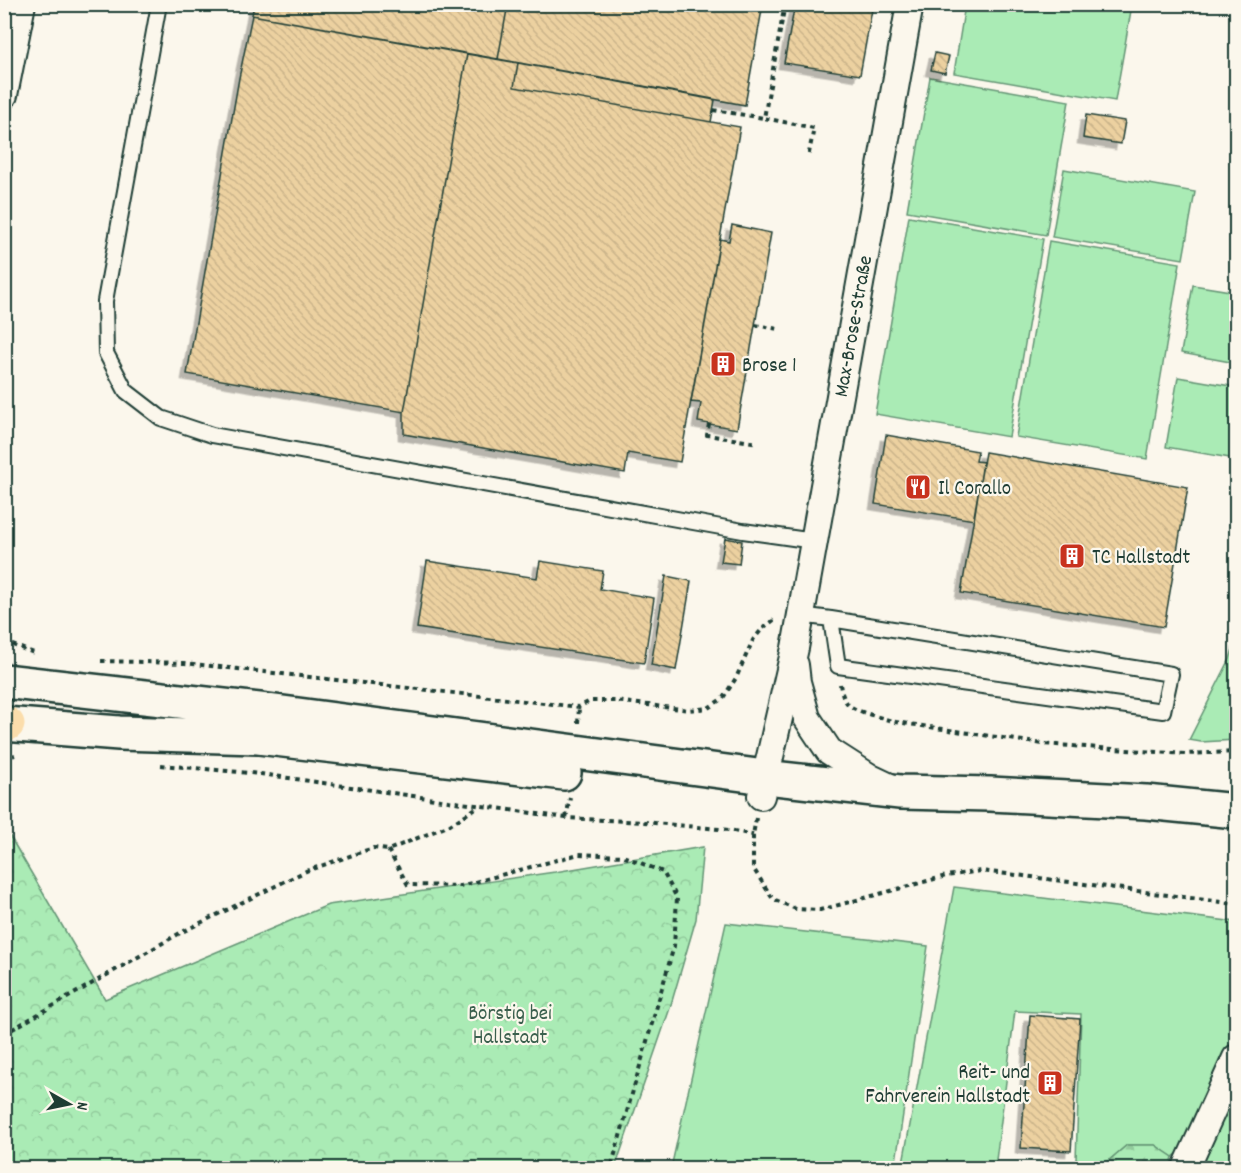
<svg xmlns="http://www.w3.org/2000/svg" width="1241" height="1173" viewBox="0 0 1241 1173" font-family="Dekko,sans-serif">
<style>
.green{fill:#aaebb5;stroke:#649474;stroke-width:1.5}
.forest{fill:url(#forest-firs);stroke:#649474;stroke-width:1.5}
.park{fill:url(#park-crowns);stroke:#649474;stroke-width:1.5}
.building{fill:url(#building-back-hatch);stroke:#1f3d34;stroke-width:1.5;filter:url(#shadow)}
.lines{fill:none;stroke-linecap:round;stroke-linejoin:round}
.lane-casing{stroke:#1f3d34;stroke-width:18}
.street-casing{stroke:#1f3d34;stroke-width:30}
.secondary-casing{stroke:#1f3d34;stroke-width:38}
.highway-casing{stroke:#1f3d34;stroke-width:38}
.path{stroke:#1f3d34;stroke-width:4;stroke-dasharray:4.5 4.5;stroke-linecap:butt}
.lane{stroke:#fbf7ec;stroke-width:14}
.street{stroke:#fbf7ec;stroke-width:26}
.secondary{stroke:#fbf7ec;stroke-width:33}
.highway{stroke:#fbddab;stroke-width:33}
.labels{text-anchor:middle;stroke-width:4.5;stroke-linejoin:round;paint-order:stroke}
.street-label{font-size:21px;fill:#1f3d34;stroke:#fbf7ec}
.poi-label{font-size:21px;fill:#1f3d34;stroke:#fbf7ec;text-anchor:start}
.park-label{font-size:21px;fill:#3b604e;stroke:#fbf7ec}
</style>
<defs>
<pattern id="forest-firs" width="22" height="20" patternUnits="userSpaceOnUse" patternTransform="scale(1.5)"><rect width="22" height="20" fill="#aaebb5"/><path d="M5 1l3.5 6h-7zM16 11l3.5 6h-7z" fill="#92ca9c"/></pattern>
<pattern id="park-crowns" width="20" height="18" patternUnits="userSpaceOnUse" patternTransform="scale(1.5)"><rect width="20" height="18" fill="#aaebb5"/><path d="M2 6a3 3 0 1 1 6 0M12 15a3 3 0 1 1 6 0" fill="none" stroke="#92ca9c"/></pattern>
<pattern id="building-back-hatch" width="6" height="6" patternUnits="userSpaceOnUse" patternTransform="scale(1.5)"><rect width="6" height="6" fill="#ecd1a0"/><path d="M-1 5l2 2M0 0l6 6M5-1l2 2" fill="none" stroke="#cab48a"/></pattern>
<filter id="shadow"><feDropShadow dx="-5.5" dy="5.5" stdDeviation="0" flood-color="#0004"/></filter>
</defs>
<rect width="100%" height="100%" fill="#fbf7ec"/>
<filter id="ink" filterUnits="userSpaceOnUse"><feTurbulence type="fractalNoise" baseFrequency=".0167" numOctaves="2"/><feDisplacementMap in="SourceGraphic" scale="12" xChannelSelector="R" yChannelSelector="G"/><feConvolveMatrix kernelMatrix="1 2 1 2 8 2 1 2 1" color-interpolation-filters="sRGB"/></filter>
<g filter="url(#ink)">
<path class="green" d="M965 5H1132L1115 101 954 73Z
M930 77 1069 101 1046 235 907 211Z
M1064 169 1195 192 1183 259 1052 237Z
M909 216 1043 239 1009 437 875 414Z
M1049 241 1180 263 1147 459 1016 437Z
M1193 285 1236 292V363L1181 353Z
M1178 377 1236 387V459L1166 447Z
M1236 639V740L1201 742 1189 740 1230 659Z
M954 887 1236 922V1045L1192 1142 1173 1157 1155 1145H1127L1100 1168H1094L1076 1160 1081 1014 1015 1011 995 1168H902Z
M726 923 928 946 895 1168H671Z
M1236 1089V1168H1221L1203 1162Z"/>
<path class="forest" d="M1127 1145H1155L1173 1157 1170 1168H1100Z"/>
<path class="park" d="M5 828 105 999 328 905 555 872 703 847 696 919 670 1008 615 1168H5Z"/>
<path class="building" d="M254 4H508L498 59 252 15Z
M508 4H763L745 105 498 59Z
M795 4H873L860 75 784 63Z
M252 15 467 54 404 412 187 374 239 78Z
M935 53 949 56 945 73 931 70Z
M467 54 518 63 514 87 740 127 680 462 628 453 625 473 404 434V412Z
M518 63 715 100 711 122 514 87Z
M1086 115 1125 121 1121 144 1083 138Z
M732 225 771 233 737 429 698 422 701 403 691 402 720 239 729 241Z
M886 435 978 451 976 461 983 462 974 520 875 504Z
M985 452 1188 487 1164 627 961 593Z
M725 538 742 541 739 564 721 562Z
M427 561 537 578 540 561 603 571 600 589 654 598 644 663 417 628Z
M666 576 691 581 676 670 651 665Z
M1030 1015 1080 1019 1071 1151 1021 1148Z"/>
<g class="lines">
<g class="lane-casing">
<path id="lane" d="M159 4 105 301 106 353 126 391 161 418 212 435 743 531 814 541
M800 615 831 619 1171 674 1163 711 838 666 831 619"/>
</g>
<g class="street-casing">
<path id="street" d="M4 95 22 4
M795 665 797 682 807 718 829 751 871 778 890 787
M761 796 795 648 910 4
M1186 1168 1236 1058"/>
</g>
<g class="secondary-casing">
<path id="secondary" d="M4 681 259 710 765 777 900 792 990 794 1146 802 1236 811
M4 724 119 733 258 737 564 773"/>
</g>
<g class="highway-casing">
<path id="highway" d="M4 725 8 724"/>
</g>
<path class="path" d="M785 4 764 118 814 128 808 158
M713 110 764 118
M755 325 778 329
M709 424 707 435 758 443
M4 641 7 643 37 654
M101 661 185 663 579 707 590 701H615L689 710 708 708 723 698 736 678 753 640 763 628 774 620
M840 684C841 691 844 702 850 706 858 712 885 719 896 722L1043 744 1185 754 1236 752
M578 723 579 707
M4 758 15 755
M161 765 261 774 566 818 644 822 729 830 753 835
M566 818 570 798
M756 818 753 835V868L773 899 796 909 820 910 946 876 981 871 1024 876 1236 904
M388 850 408 885 460 886 579 854 623 856 663 872 677 898 674 946 611 1168
M4 1034 180 933 306 871 373 848 388 850 450 825 479 806"/>
<use href="#lane" class="lane"/>
<use href="#street" class="street"/>
<use href="#secondary" class="secondary"/>
<use href="#highway" class="highway"/>
</g>
</g>
<defs>
<g id="building-square" transform="scale(1.35)"><rect x="-9" y="-9" width="18" height="18" rx="4" fill="#c8321e" stroke="#fbf7ec"/><path d="M-4-6H4V6H1V3H-1V6H-4ZM-2.5-4.3h1.7v1.8h-1.7ZM.8-4.3h1.7v1.8H.8ZM-2.5-1h1.7V.8h-1.7ZM.8-1h1.7V.8H.8Z" fill="#fff"/></g>
<g id="restaurant-square" transform="scale(1.35)"><rect x="-9" y="-9" width="18" height="18" rx="4" fill="#c8321e" stroke="#fbf7ec"/><path d="M-5-6h1v4h1v-4h1v4h1v-4h1v5L-1.5 .5V6h-2V.5L-5-1ZM5-6V6H3V1.5H1.5Q1.5-4 5-6Z" fill="#fff"/></g>
</defs>
<g fill-rule="evenodd">
<use href="#building-square" x="723" y="364"/>
<use href="#restaurant-square" x="918" y="487"/>
<use href="#building-square" x="1072" y="556"/>
<use href="#building-square" x="1050" y="1083"/>
</g>
<g class="labels">
<g class="street-label">
<text transform="translate(852 326) rotate(-80)" y="7">Max-Brose-Straße</text>
</g>
<g class="poi-label">
<text x="742" y="371">Brose 1</text>
<text x="938" y="494">Il Corallo</text>
<text x="1092" y="563">TC Hallstadt</text>
<text x="1030" y="1078" text-anchor="end">Reit- und<tspan x="1030" dy="24">Fahrverein Hallstadt</tspan></text>
</g>
<g class="park-label">
<text x="510" y="1019">Börstig bei<tspan x="510" dy="24">Hallstadt</tspan></text>
</g>
</g>
<rect width="1241" height="1173" fill="none" stroke="#fbf7ec" stroke-width="24"/>
<rect x="12" y="12" width="1217" height="1149" fill="none" stroke="#1f3d34" stroke-width="2" filter="url(#ink)"/>
<g transform="translate(69 1104) rotate(99)" stroke="#fbf7ec" stroke-width="4.5" paint-order="stroke">
<path d="M0-4.5L10 22L0 15L-10 22Z" fill="#1f3d34"/>
<text y="-9" font-size="16" font-weight="bold" text-anchor="middle" fill="#1f3d34">N</text>
</g>
</svg>
